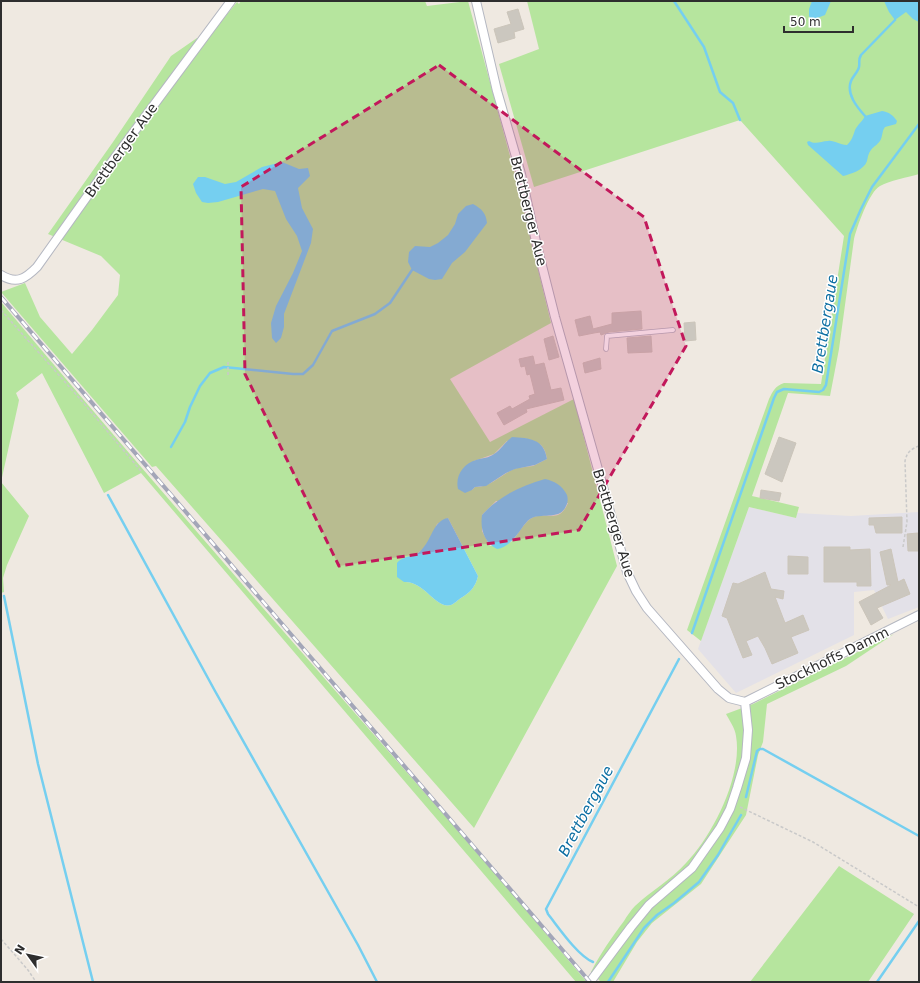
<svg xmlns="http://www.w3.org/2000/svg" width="920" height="983" viewBox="0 0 920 983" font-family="'DejaVu Sans',sans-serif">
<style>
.industrial{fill:#e3e1e8}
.green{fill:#b6e59e;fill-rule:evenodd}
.water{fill:#75cff0}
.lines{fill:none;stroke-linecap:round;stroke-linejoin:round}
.stream{stroke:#75cff0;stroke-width:2.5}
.building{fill:#cbc7bf;stroke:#cbc5ba}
.service-casing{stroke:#b4b7c1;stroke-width:5.5}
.minor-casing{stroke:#b4b7c1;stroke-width:10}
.path{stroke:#c9c9c9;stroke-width:1.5;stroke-dasharray:3 2;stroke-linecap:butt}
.service{stroke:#fff;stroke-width:4}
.minor{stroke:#fff;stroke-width:8}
.rail-casing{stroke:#a3a6b8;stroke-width:4}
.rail{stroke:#fff;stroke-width:2.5;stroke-dasharray:8;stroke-linecap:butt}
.marked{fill:#c2185b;fill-opacity:0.2;stroke:#c2185b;stroke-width:3;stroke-dasharray:8 5;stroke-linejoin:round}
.labels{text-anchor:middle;stroke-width:3;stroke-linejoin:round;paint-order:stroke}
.street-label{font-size:14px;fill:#2e2e2e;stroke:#fff}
.water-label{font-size:15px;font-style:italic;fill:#0d6fa3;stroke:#fff}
</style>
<rect width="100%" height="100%" fill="#efe9e1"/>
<path class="industrial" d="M749 507 796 518 797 513 851 516 919 512V607L888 619 874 590 854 592V635L736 693 698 649Z"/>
<path class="green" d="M241 1H425L427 6 468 1 516 178 551 323 450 379 490 442 574 399 617 566 474 828 156 466 152 467 1 292 25 283 40 317 72 354 92 330 118 295 120 275 101 256 48 234 113 142 171 56 197 38 205 41 237 2 239 4ZM522 438C536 441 545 443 547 459 542 461 538 464 533 466 527 467 520 467 514 469 500 475 491 487 475 487L472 490 474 461 494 454 507 441ZM496 501 568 503C558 526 545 509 530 519 524 523 517 536 511 542L490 546 482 531V515ZM448 518 478 576C476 586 470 593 461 598 458 600 454 604 451 605 435 609 425 581 404 582L408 557C424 554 432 538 437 524Z
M527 1H919V174C909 177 888 181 880 186 869 192 857 227 854 239L839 349 830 396 788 393 752 496 799 507 796 518 749 507 701 641 687 630 769 399C773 391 775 386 784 383L821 384 844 236 740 120 534 187 499 64 539 49Z
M1 302C85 402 170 501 256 600 366 726 478 852 586 981L585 982H576L141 473 104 493 42 373 16 393 19 400 18 405 1 482 29 516 7 565 3 578 4 592 1 593Z
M894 634 846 666 767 704 763 742 758 755 746 815 701 884 652 923 637 942 613 982H601L591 972C600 954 612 937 624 921 627 916 631 910 635 906 651 891 671 880 686 863 713 835 743 775 736 736 735 728 729 720 726 714L753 704Z
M839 866 914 914 868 982H750Z"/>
<path class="water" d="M812 1H831L825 15 812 20 809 16V9Z
M884 1H919V22L913 19 906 12 895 20 889 12Z
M882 111C889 112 893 115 897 121L896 124 885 127C882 131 883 134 881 139 879 144 874 146 871 150 868 154 868 157 867 161 864 170 851 174 843 176L808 145 807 142 809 141C816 145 821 141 828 141 834 140 839 145 847 145 852 140 853 136 855 130 858 124 862 122 865 116Z
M282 162 299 169 308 168 310 176 298 188 302 208 313 229 311 243 284 314V327L281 338 276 343 272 338 271 323 276 306 293 273 302 251 297 236 286 219 275 191 263 189 218 202 208 203 202 202 196 193 193 184 198 177H205L225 184 236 182 262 167Z
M473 204C482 209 486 213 487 223L465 252 452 263 442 279 435 280 429 279 412 270 408 262 409 252 415 246 430 247 438 243 448 235 455 224 458 214 466 206Z
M512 437C530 438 544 439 547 459L535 465 515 469 506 473 486 486 475 487 472 490 465 493 458 489C455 476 463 464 476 460 482 458 489 458 494 454 501 450 505 442 512 437Z
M545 479C554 481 562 485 567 495 568 498 568 503 566 506 560 521 541 512 530 519 527 521 524 525 522 528 515 538 508 547 497 549 484 542 480 529 482 515 499 496 521 486 545 479Z
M448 518 478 576C476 586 470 593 461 598 458 600 454 604 451 605 435 609 425 581 404 582L397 577V563C406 553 414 560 423 548 432 538 434 520 448 518Z"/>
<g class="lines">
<path class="stream" d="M674 1 704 47 720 92 733 103 740 120
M865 116C857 107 846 94 851 81 853 76 858 72 859 67 860 62 858 60 861 55L895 20
M171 447 185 422 190 407 200 386 210 373 224 367 293 374H303L313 365 332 331 375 314 390 303 412 270
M108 495 215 691 358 945 377 982
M4 596 38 764 93 982
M692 633 774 398 777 392 784 389 819 392 823 390 826 385 850 234 861 209 872 187 919 124
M746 797 757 751 760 749H763L919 836
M593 962C578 956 559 928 548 914L546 909 679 659
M608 982 644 928 657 915 674 903 699 882 718 855 741 815
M877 982 919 921"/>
</g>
<path class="building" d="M518 9 524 29 514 32 515 38 498 43 494 29 511 24 507 12Z
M641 311 642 329 609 332 601 335 600 332 594 333 579 336 575 320 590 316 593 329 612 324V313Z
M695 322 696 340 685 341 684 323Z
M553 336 559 357 549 360 544 339Z
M651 336 652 352 628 353 627 338Z
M533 356 535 365 544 363 551 390 561 388 564 400 526 409 527 412 504 425 497 413 510 406 512 409 530 399 529 396 535 394 530 374 527 375 525 366 521 367 519 359Z
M600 358 601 369 585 373 583 363Z
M779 437 796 443 782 482 765 474Z
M761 490 781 493 779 501 760 498Z
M902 517V533H876L874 525H869V518Z
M918 533V551H908L907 534Z
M824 547H850V550L870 549 871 586H857V582H824Z
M891 549 898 582 904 579 910 594 877 608 883 618 871 625 859 602 891 585H887L880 552Z
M788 556 808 557V574H788Z
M765 572 771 589 784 591 783 599 775 597 785 623 803 615 809 630 791 637 798 653 772 664 765 648 758 636 746 641 752 655 743 658 727 618 722 616 733 583 738 584Z"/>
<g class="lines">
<g class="service-casing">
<path id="service" d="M606 349 607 336 673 330"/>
</g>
<g class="minor-casing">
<path id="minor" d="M476 1 497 91 521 174 537 246 555 317 627 572 636 591 647 608 718 689 729 698 745 702
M1 275C17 285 26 278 37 267L113 160 231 1
M745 702 919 615
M590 982 631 927 649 905 692 868 720 828 730 809 737 788 746 758 748 730 745 702"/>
</g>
<path class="path" d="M1 310 80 399 141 471
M228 362V375
M903 547 907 522 905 461C907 452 911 449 919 446
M740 807 813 842 919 907
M1 939 28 970 36 982"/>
<use href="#service" class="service"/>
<use href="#minor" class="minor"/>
<g class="rail-casing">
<path id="rail" d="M1 297 590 982"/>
</g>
<use href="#rail" class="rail"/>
</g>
<path class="marked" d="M439 65 644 217 686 346 579 530 339 566 245 374 241 187Z"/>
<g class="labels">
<g class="street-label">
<text transform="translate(121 150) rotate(-54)" y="5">Brettberger Aue</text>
<text transform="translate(529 211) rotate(76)" y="5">Brettberger Aue</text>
<text transform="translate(614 523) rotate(73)" y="5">Brettberger Aue</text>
<text transform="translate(832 658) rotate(-26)" y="5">Stockhoffs Damm</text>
</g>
<g class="water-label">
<text transform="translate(825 324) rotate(-81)" y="5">Brettbergaue</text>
<text transform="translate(586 811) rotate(-62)" y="5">Brettbergaue</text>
</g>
</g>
<rect width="920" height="983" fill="none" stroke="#2e2e2e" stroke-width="4"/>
<g transform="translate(28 955) rotate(303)" stroke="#ffffff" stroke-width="3" paint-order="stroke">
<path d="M0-3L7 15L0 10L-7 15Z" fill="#2e2e2e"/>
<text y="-6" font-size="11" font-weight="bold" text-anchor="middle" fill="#2e2e2e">N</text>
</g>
<path d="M784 26v6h69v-6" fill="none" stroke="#2e2e2e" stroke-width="2"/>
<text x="790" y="26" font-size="12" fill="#2e2e2e" stroke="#ffffff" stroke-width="3" paint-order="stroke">50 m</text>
</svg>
